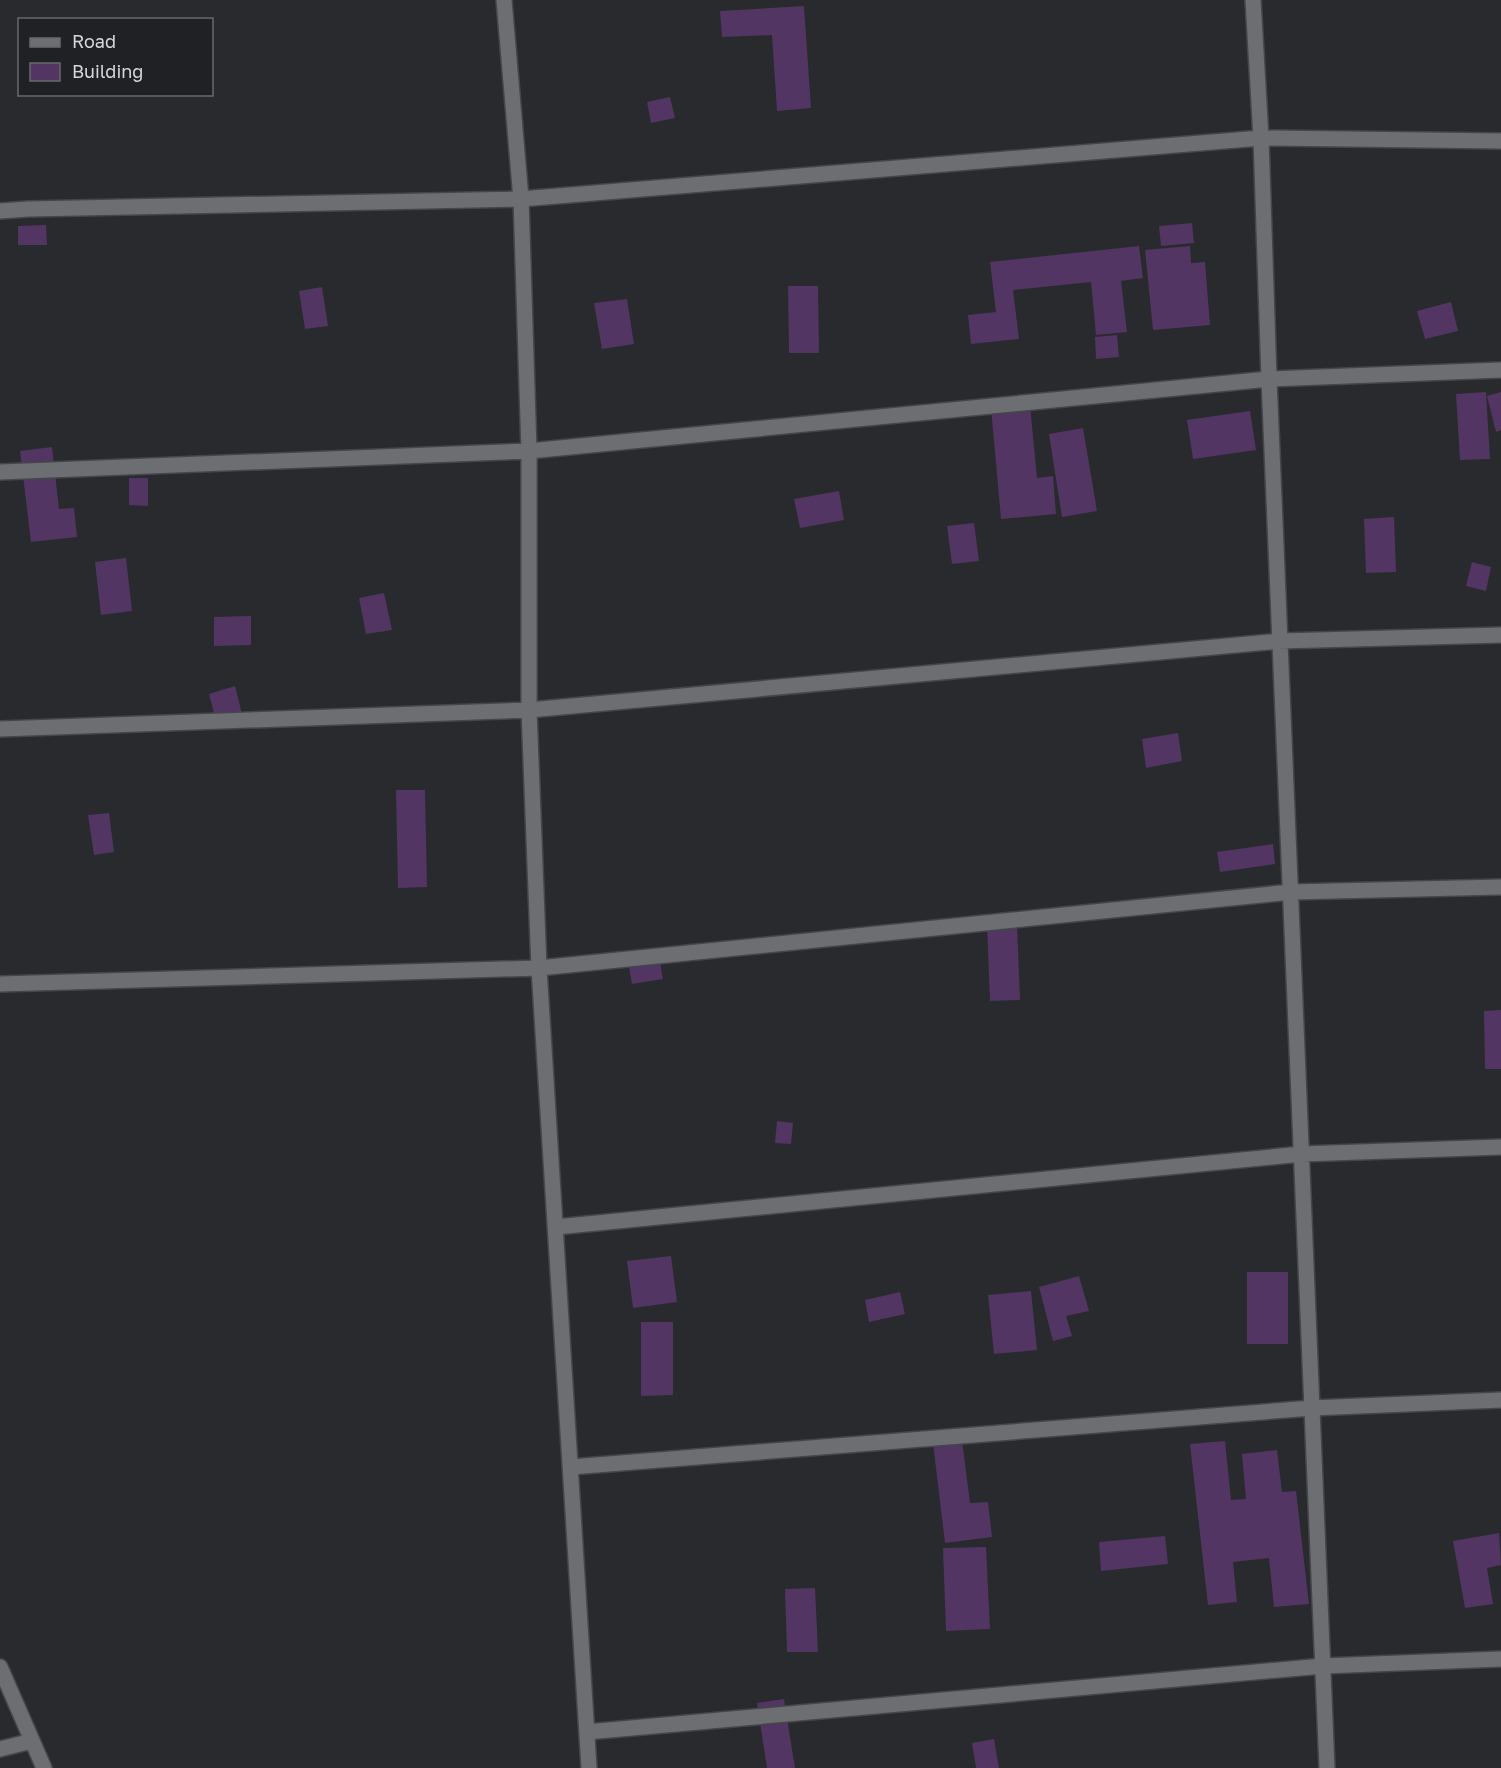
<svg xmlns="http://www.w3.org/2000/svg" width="1501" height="1768" viewBox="0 0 1501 1768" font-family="'Golos Text',sans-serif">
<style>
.building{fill:#523563}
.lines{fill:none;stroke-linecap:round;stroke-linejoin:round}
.minor-casing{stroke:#444649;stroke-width:18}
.minor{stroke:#6c6e72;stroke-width:15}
</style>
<rect width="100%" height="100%" fill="#282a2d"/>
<path class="building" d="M804 6 811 108 777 111 772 35 722 37 720 11Z
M670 97 675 118 651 123 647 102Z
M1192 223 1194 243 1161 246 1159 226Z
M46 225 47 245H18V226Z
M1139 246 1143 278 1121 281 1127 332 1096 335 1091 282 1013 290 1019 339 971 344 968 315 996 312 990 262Z
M1190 246 1191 263 1205 262 1210 325 1153 330 1145 250Z
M788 286H818L819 353H789Z
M322 287 328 326 305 329 299 291Z
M627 299 634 344 602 349 594 303Z
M1451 302 1458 331 1425 339 1417 311Z
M1117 335 1119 357 1096 359 1095 337Z
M1486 392 1490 459 1460 460 1456 394Z
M1501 392V430L1496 432 1487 396Z
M1030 405 1037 478 1053 476 1056 514 1001 519 991 408Z
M1250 411 1256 450 1193 459 1187 420Z
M1083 428 1097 511 1062 517 1049 434Z
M52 447 59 509 74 508 77 537 31 542 20 451Z
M129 478H148V506L129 505Z
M839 491 844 520 800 528 794 499Z
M1394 517 1396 572 1366 573 1364 519Z
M974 523 979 561 952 564 947 526Z
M126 558 132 611 101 615 95 562Z
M1472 562 1491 567 1486 591 1466 586Z
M384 593 392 630 366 634 359 598Z
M251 616V645L214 646V617Z
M235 686 244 722 218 728 209 694Z
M1178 733 1182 761 1146 768 1142 739Z
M396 790H425L427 887 398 888Z
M109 813 114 852 94 855 88 815Z
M1273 844 1275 864 1220 872 1217 852Z
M1017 924 1020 1000 990 1001 987 925Z
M659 957 663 979 632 984 628 962Z
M1501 1010V1069H1485L1484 1011Z
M777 1121 793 1123 791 1144 775 1143Z
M671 1256 677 1302 633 1308 627 1261Z
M1247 1272H1288V1344H1247Z
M1079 1276 1089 1311 1066 1316 1072 1336 1053 1341 1039 1287Z
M1031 1291 1037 1350 994 1354 988 1295Z
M900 1292 905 1314 869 1322 865 1300Z
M641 1322H673V1395L641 1396Z
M962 1440 970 1503 988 1502 992 1537 945 1543 933 1443Z
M1225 1441 1231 1500 1246 1499 1242 1454 1277 1450 1282 1492 1296 1491 1309 1604 1274 1607 1269 1558 1233 1562 1237 1602 1208 1605 1190 1444Z
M1499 1533 1501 1565 1487 1568 1493 1604 1465 1608 1453 1541Z
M1165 1536 1168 1564 1101 1571 1099 1542Z
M986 1547 990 1629 946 1631 943 1548Z
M815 1588 818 1652H787L785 1589Z
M784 1699 795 1768H767L757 1703Z
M994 1739 999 1768H976L972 1743Z"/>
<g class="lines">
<g class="minor-casing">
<path id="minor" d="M504 0 521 199 529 451V710L539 968 589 1768
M1253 0 1261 138 1269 379 1327 1768
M0 211 28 209 521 199 1261 138 1501 141
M0 472 529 451 1269 379 1501 370
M0 729 529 710 1280 641 1501 635
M0 984 539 968 1291 892 1501 887
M556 1227 1302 1154 1501 1147
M571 1467 1312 1408 1501 1400
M0 1667 44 1768
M587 1732 1323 1666 1501 1659
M0 1749 32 1741"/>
</g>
<use href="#minor" class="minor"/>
</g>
<rect x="18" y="18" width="195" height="78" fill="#1f2124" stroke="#686a6d" stroke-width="1.5"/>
<rect x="30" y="38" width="30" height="9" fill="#6c6e72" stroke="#686a6d" stroke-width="1.5"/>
<text x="72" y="48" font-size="18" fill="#d6d8da">Road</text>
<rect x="30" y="63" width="30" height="18" fill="#523563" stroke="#686a6d" stroke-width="1.5"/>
<text x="72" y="78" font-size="18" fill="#d6d8da">Building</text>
</svg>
